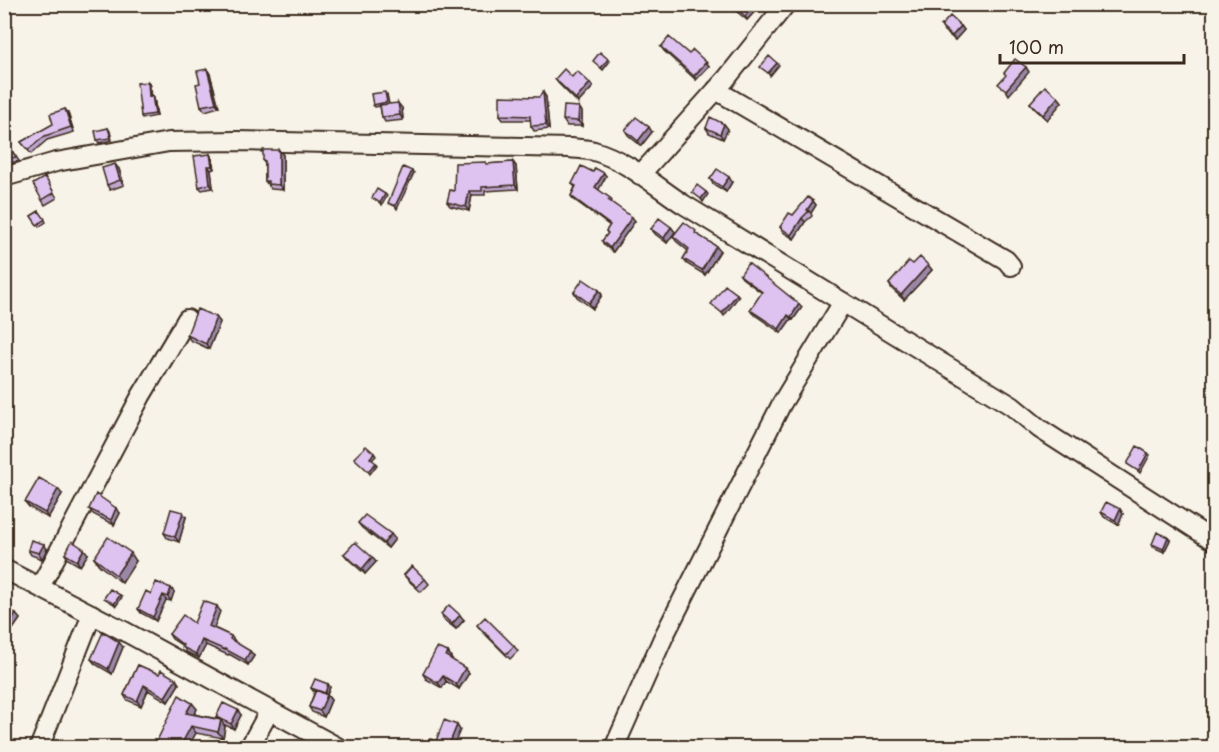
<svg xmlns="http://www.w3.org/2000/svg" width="1219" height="752" viewBox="0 0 1219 752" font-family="'Playpen Sans',sans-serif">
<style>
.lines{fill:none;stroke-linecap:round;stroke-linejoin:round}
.minor-casing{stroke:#3b2a1e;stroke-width:22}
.minor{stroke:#f7f3e8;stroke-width:18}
.wall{fill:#bfa7ce;stroke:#3b2a1e;stroke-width:1.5}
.shaded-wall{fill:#9b88a8;stroke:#3b2a1e;stroke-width:1.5}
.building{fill:#dec2f0;stroke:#3b2a1e;stroke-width:1.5}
</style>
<rect width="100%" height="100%" fill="#f7f3e8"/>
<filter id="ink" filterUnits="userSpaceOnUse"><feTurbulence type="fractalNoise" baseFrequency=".0167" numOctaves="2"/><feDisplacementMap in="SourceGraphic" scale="12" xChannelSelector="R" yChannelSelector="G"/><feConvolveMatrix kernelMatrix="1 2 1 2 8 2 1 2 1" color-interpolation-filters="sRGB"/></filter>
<g filter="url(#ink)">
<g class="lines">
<g class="minor-casing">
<path id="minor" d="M716 90 1006 260 1011 266
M640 175 726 79 786 4
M4 177 56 162 169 142 237 141 570 148C578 149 586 149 594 151 626 160 656 186 683 204L1012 406 1040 429 1214 541
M4 569 124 631 339 748
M40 587 141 396 187 319
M39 748 92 614
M249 748 270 710
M614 748 663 638 782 403 843 302"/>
</g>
<use href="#minor" class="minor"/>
</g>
<path class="wall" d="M725 4H756L758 8 747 20 731 7H728Z
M941 26H961L964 30 955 40 944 31Z
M661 47 689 54 706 62 709 66 696 80 664 51Z
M207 69 210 74 219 107 205 111 201 106 200 83Z
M572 77 590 83 593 87 578 103 558 83 555 79Z
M148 82 150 85V96L154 98 157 116 142 119 141 116Z
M387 94 389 104 402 108 403 120 385 122 382 117 380 106 375 107 373 105Z
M546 97 549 129 534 131 531 126V120H503L500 115Z
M1058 97 1062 102 1047 120 1034 108 1030 103Z
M579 107 582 112V126H567L563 120Z
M65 109 68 113 74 132 47 140 31 154 21 142 53 124Z
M724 124 728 129 723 139 709 133 706 128Z
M108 128 110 131 112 140 99 143 97 140Z
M625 130 652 132 641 146 628 135Z
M4 139 19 161 10 163 4 156Z
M210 154 212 158 214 169 211 170 213 188 202 190 199 187Z
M283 155V190L271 189 265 181V164L263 161Z
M513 162 516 166 518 189 485 191V195H472L469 211 450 206 447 202 454 191 487 164Z
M119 169 124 185 110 190 107 185Z
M593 172 606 176 598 190 610 198 612 201 611 202 635 221 613 252 604 245 602 241 608 234 606 231 610 226 573 199 571 196 575 187 572 184Z
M45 177 57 198 45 205 42 200Z
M710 179 732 182 726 192 713 184Z
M813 201 816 205 811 213 812 216 805 222 794 239 783 232 780 227 793 215Z
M39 211 46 222 39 227 31 216Z
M671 227 675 232 667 243 655 234 651 229Z
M698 235 720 251 705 275 687 264 683 259 688 251 676 241 673 236Z
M913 264 928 265 932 270 904 300 892 289 889 284Z
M740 275 799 304 802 307 793 320 791 319 781 333 752 313 750 310 762 293 742 278Z
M599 290 602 295 593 309 577 297 574 292Z
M216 317 220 322 209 349 190 340 187 335Z
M62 494 48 518 29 507 25 502Z
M116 508 120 513 114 525 93 514 89 509Z
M1120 509 1123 514 1118 525 1104 517 1101 512Z
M186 517 179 542 167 538 164 533Z
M358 523 395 539 388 548 362 528Z
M1170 540 1164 552 1153 547 1152 544Z
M47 549 42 559 31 555 28 550Z
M65 554H88L80 566 68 559Z
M344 554 376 562 365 574 348 559Z
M94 558 136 561 122 583 99 565Z
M404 575 425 579 429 584 421 592 408 580Z
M174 592 171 601 166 600 156 621 141 613 138 609 151 594Z
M4 606 20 619 13 629 4 623Z
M220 611 214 628 231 636 235 641 234 642 250 651 254 656 248 665 229 654 228 655 206 645 199 658 186 652 183 646 172 639 169 634Z
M441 614 464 620 456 629 444 620Z
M477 625 514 646 518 651 510 659 481 630Z
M123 647 112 674 95 664 91 659Z
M448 652 451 657V659L469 673 459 689 446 681 442 688 426 679 423 674Z
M138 665 179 684 168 702 148 690 141 706 127 700 124 695Z
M328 684 330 687 327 695 331 700 324 717 312 712 309 707 315 691H313L311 688Z
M192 703 197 709 194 714 218 719 216 717 241 715 234 729 223 724 225 727 223 738 196 733 188 747Z"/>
<path class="shaded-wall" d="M755 4H756L758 8 747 20 745 16Z
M961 26 964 30 955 40 952 36Z
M608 59 610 61 603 70 601 68Z
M706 62 709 66 696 80 694 76Z
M777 63 779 65 770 76 768 73Z
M1026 67 1029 72 1009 95 1006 90Z
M207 69 210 74 219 107 216 103Z
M148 82 150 85 151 99 149 96Z
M590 83 593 87 578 103 576 99Z
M543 92 546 97 549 129 546 125Z
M152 95 154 98 157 116 155 114Z
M1058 97 1062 102 1047 120 1043 115Z
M398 103 402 108 403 120 400 115Z
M579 107 582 112V126L578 121Z
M65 109 68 113 74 132 71 127Z
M724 124 728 129 723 139 720 134Z
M649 127 652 132 641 146 638 141Z
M279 150 283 155V190L279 185Z
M210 154 212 158 214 169 212 166Z
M513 162 516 166 518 189 515 185Z
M115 164 119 169 124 185 120 180Z
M208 166 211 170 213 188 210 184Z
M412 171 414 173 397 209 395 206Z
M604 173 606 176 598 191 595 187Z
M729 177 732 182 726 192 722 187Z
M469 191 472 195 469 211 466 207Z
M706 192 708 194 703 202 701 199Z
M385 194 387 196 382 205 380 203Z
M813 201 816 205 811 213 807 210Z
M632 217 635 221 613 252 610 248Z
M802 218 805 222 794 239 791 235Z
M671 227 675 232 667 243 664 238Z
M716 246 720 251 705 275 702 270Z
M928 265 932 270 904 300 901 295Z
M599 290 602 295 593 309 589 303Z
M737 294 739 296 724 316 722 313Z
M799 304 802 307 793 320 791 317Z
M788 315 791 319 781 333 779 329Z
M216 317 220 322 209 349 206 344Z
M374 453 376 456 372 460 370 458Z
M1148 453 1150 455 1140 473 1138 471Z
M376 463 377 465 370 474 368 471Z
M58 489 62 494 48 518 45 513Z
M116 508 120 513 114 525 111 520Z
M1120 509 1123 514 1118 525 1115 520Z
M183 512 186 517 179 542 175 537Z
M391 534 395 539 388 548 384 543Z
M1168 537 1170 540 1164 552 1163 549Z
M44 544 47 549 42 559 39 553Z
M84 549 88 554 80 566 77 561Z
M131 553 136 561 122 583 116 575Z
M372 557 376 562 365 574 362 569Z
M171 588 174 592 171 601 168 597Z
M120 595 122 597 116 606 114 604Z
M163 595 166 600 156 621 153 617Z
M217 606 220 611 213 631 209 626Z
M16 614 20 619 13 629 9 624Z
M460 615 464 620 456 629 452 624Z
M202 640 206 645 199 658 196 654Z
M119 642 123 647 112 674 108 669Z
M250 651 254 656 248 665 245 660Z
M448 652 451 657 450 661 446 656Z
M465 668 469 673 459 689 456 684Z
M443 676 446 681 442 688 438 683Z
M176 679 179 684 168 702 165 697Z
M328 684 330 687 327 695 325 693Z
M144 685 148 690 141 706 137 701Z
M327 695 331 700 324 717 320 711Z
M192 703 197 709 191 719 186 713Z
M238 710 241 715 234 729 231 724Z
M221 720 225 727 223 738 218 732Z
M457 725 460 730 453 747H448Z
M191 726 196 733 188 747H180Z"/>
<path class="building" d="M731 4H755L745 16Z
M950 16 961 26 952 36 941 26Z
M669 37 689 54 693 50 706 62 694 76 661 47Z
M600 52 608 59 601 68 593 61Z
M769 56 777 63 768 73 760 67Z
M1015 59 1026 67 1006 90 998 84 1006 75 1004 73Z
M207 69 216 103 201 106 196 84 200 83 197 71Z
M564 69 572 77 577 71 590 83 576 99 555 79Z
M148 82 149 96 152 95 155 114 141 116 137 83Z
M1045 86 1058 97 1043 115 1030 103Z
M385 92 387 102 373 105 371 94Z
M543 92 546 125 531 126 530 116 500 115V96L539 97Z
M398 103 400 115 382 117 380 105Z
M564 106 579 107 578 121 563 120Z
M65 109 71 127 45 136 28 150 21 142 53 124 50 114Z
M636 117 649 127 638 141 625 130Z
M710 117 724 124 720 134 706 128Z
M108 128 111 138 97 140 95 131Z
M4 139 16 157 7 159 4 156Z
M263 150H279V185L268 184V181H265V161H263Z
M210 154 212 166H208L210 184 199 187 194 156Z
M486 162V164L513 162 515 185 482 187V191H469L466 207 447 202 450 190 454 191 455 163Z
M115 164 120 180 107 185 102 168Z
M581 166 593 172 595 168 604 173 595 187 610 198 608 200 632 217 610 248 602 241 608 233 606 231 610 225 571 196 576 186 572 184Z
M403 167 412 171 395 206 388 203Z
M717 169 729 177 722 187 710 179Z
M45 177 54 193 42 200 33 184Z
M697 185 706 192 701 199 692 192Z
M377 189 385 194 380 203 372 198Z
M808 197 813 201 807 210 809 211 802 218 791 235 780 227 789 213 793 215Z
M39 211 45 219 37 225 31 216Z
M659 218 671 227 664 238 651 229Z
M684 222 696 231 695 233 716 246 702 270 683 259 689 249 673 236Z
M920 257 928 265 901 295 889 284 909 261 913 264Z
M748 263 799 304 791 317 788 315 779 329 750 310 762 292 740 275Z
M583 279 599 290 589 303 574 292Z
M725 285 737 294 722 313 711 304Z
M197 309 216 317 206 344 187 335Z
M366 446 374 453 370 458 376 463 368 471 354 458Z
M1137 446 1148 453 1138 471 1127 464Z
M39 478 58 489 45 513 25 502Z
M96 494 116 508 111 520 89 509Z
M1106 502 1120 509 1115 520 1101 512Z
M171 509 183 512 175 537 164 533Z
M365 515 391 534 384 543 358 523Z
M1157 532 1168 537 1163 549 1152 544Z
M108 537 131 553 116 575 94 558Z
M31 540 44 544 39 553 28 550Z
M72 541 84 549 77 561 65 554Z
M355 542 372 557 362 569 344 554Z
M412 566 425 579 417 587 404 575Z
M156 582 171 588 168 597 163 595 153 617 138 609 146 591 151 594Z
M110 589 120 595 114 604 104 598Z
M203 601 217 606 209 626 231 636 230 639 250 651 245 660 225 649V650L202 640 196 654 182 647 183 645 169 634 183 615 194 623Z
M449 605 460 615 452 624 441 614Z
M4 606 16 614 9 624 4 621Z
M485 617 514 646 506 654 477 625Z
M103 632 119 642 108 669 91 659Z
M437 648 448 652 446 656 465 668 456 684 443 676 438 683 423 674Z
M138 665 159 674 161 670 176 679 165 697 144 685 137 701 124 695Z
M315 679 328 684 325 693 311 688Z
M316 690 327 695 320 711 309 707Z
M179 695 192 703 186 713 221 720 218 732 191 726 180 747H154Z
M223 703 238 710 231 724 216 717Z
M444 720 457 725 448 747H427L430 739 436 741Z"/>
</g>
<rect width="1219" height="752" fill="none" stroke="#f7f3e8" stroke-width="24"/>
<rect x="12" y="12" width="1195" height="728" fill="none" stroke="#3b2a1e" stroke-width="2" filter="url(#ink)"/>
<path d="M1000 54v9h184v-9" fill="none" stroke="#3b2a1e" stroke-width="3"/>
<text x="1009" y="54" font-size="18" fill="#3b2a1e" stroke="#f7f3e8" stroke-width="4.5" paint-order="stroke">100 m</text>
</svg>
